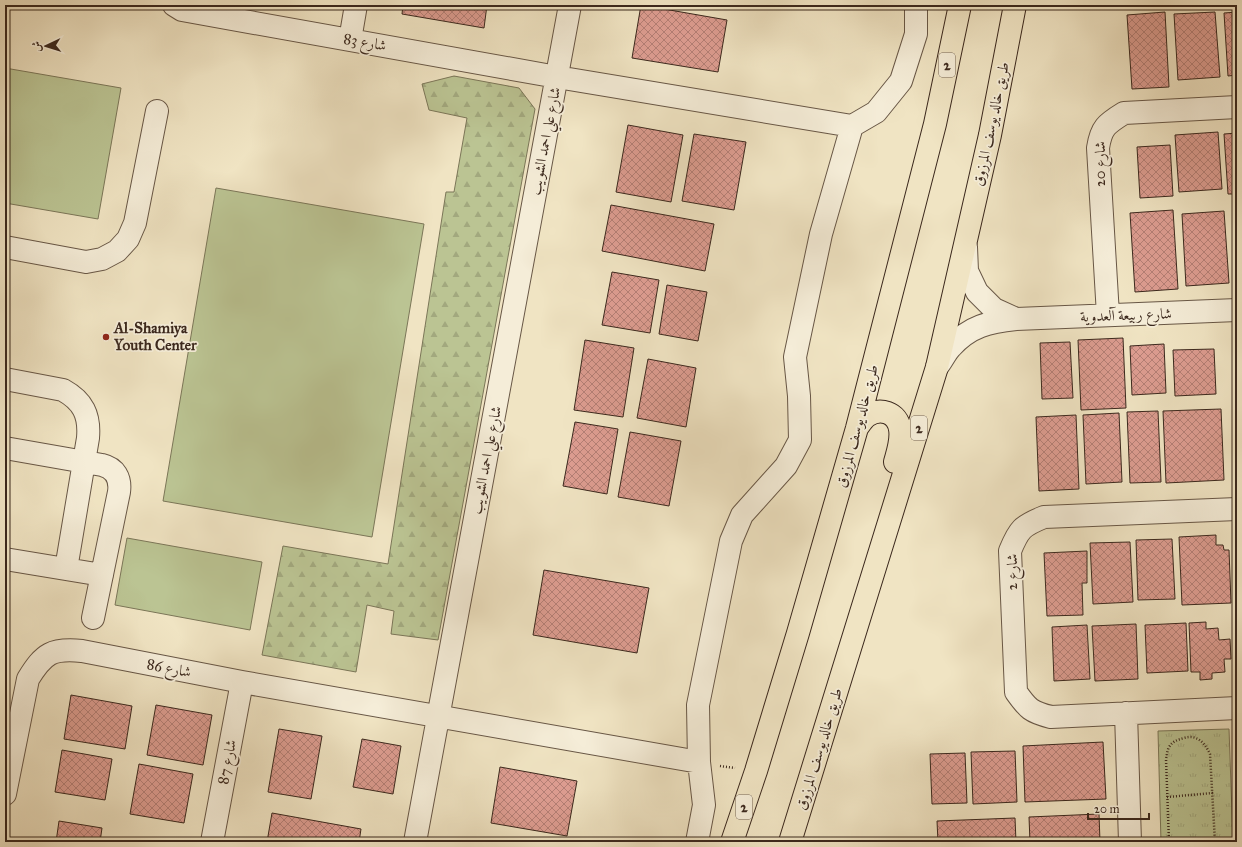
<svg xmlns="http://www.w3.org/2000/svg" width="1242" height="847" viewBox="0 0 1242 847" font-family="'IM FELL Great Primer',Amiri,serif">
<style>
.forest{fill:url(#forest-firs);stroke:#7b7658}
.park{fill:url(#park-tufts);stroke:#7b7658}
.pitch{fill:#bbc493;stroke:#7b7658}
.building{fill:url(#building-cross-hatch);stroke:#3b281d}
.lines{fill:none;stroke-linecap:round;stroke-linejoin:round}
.minor-casing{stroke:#685746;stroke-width:24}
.major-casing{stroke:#3b281d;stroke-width:24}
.path{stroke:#3b281d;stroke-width:2.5;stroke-dasharray:1 2;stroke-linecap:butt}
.minor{stroke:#f5edd8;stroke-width:22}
.major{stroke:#f0e4c3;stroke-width:22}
.poi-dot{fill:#8f2418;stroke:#f5edd8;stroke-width:1.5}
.labels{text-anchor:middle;stroke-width:3.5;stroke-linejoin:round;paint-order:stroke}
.shield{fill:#f5edd8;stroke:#736355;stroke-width:1}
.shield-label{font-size:14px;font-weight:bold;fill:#3b281d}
.street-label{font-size:15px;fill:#3b281d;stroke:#f5edd8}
.poi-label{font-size:15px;font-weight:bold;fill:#3b281d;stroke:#f5edd8;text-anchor:start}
</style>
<defs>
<pattern id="forest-firs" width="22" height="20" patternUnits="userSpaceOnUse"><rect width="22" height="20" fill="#bbc493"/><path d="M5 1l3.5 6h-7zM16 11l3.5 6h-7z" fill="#a2a87e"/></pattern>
<pattern id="park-tufts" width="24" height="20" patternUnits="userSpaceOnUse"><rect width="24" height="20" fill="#bbc493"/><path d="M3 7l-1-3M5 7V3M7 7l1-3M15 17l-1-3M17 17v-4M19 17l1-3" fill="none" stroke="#a2a87e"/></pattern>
<pattern id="building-cross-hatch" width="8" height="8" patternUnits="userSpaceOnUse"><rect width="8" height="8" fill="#dc9c90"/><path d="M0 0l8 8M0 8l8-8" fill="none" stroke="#b47f75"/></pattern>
</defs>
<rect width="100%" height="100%" fill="#f0e4c3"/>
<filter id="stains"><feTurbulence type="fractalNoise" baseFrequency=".005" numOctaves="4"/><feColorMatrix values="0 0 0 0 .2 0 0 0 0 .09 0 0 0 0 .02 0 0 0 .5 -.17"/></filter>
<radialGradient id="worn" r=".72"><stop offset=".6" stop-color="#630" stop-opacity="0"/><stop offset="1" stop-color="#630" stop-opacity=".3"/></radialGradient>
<path class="forest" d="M454 76 519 88 535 109 438 640 391 634 394 611 367 605 356 672 262 655 283 546 388 564 446 192H454L467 118 429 110 422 84Z"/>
<path class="park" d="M1229 729 1233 842H1161L1158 731Z"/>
<path class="pitch" d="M5 68 121 88 98 219 5 203Z
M216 188 424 224 372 537 163 501Z
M127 538 262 562 250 630 115 605Z"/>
<path class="building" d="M403 5H487L484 28 402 14Z
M641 5 727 20 718 72 632 58Z
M1165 12 1169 87 1132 89 1127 15Z
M1215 12 1220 77 1178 80 1174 14Z
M1237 12V75L1228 76 1224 13Z
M628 125 683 135 671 202 616 192Z
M1218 132 1222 189 1179 192 1175 135Z
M1237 133V194H1228L1224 134Z
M694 134 746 142 734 210 682 201Z
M1170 145 1173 196 1140 198 1137 147Z
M611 205 714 224 705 271 602 251Z
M1173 210 1178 289 1135 292 1130 213Z
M1224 211 1229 283 1186 286 1182 214Z
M1233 211H1237V271Z
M612 272 659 280 650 333 602 325Z
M667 285 707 292 698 341 659 334Z
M1123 338 1126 408 1081 410 1078 340Z
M585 340 634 348 623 417 574 410Z
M1070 342 1073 398 1042 399 1040 343Z
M1164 344 1166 393 1132 395 1130 346Z
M1214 349 1216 394 1175 396 1173 350Z
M648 359 696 368 686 427 637 418Z
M1221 409 1224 480 1166 483 1163 411Z
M1158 411 1161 482 1130 483 1127 412Z
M1119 413 1122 482 1086 484 1083 415Z
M1076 415 1079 489 1039 491 1036 417Z
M575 422 618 429 607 494 563 486Z
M630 432 681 441 669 506 618 497Z
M1216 535V545H1223L1224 550H1229L1231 603 1182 605 1179 537Z
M1172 539 1175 599 1138 600 1136 540Z
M1130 542 1133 602 1093 604 1090 543Z
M1087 551V583H1082L1083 615 1047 616 1044 553Z
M544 570 649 588 637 653 533 635Z
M1206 622V629L1218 628 1219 640 1230 639 1231 659H1224L1225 672 1212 673V679L1200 680V672H1191L1189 623Z
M1186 623 1188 671 1147 673 1145 625Z
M1136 624 1138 679 1095 681 1092 626Z
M1087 625 1090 679 1054 681 1052 627Z
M71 695 132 706 125 749 64 739Z
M156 705 212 715 203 765 147 755Z
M279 729 322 736 311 799 268 792Z
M362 739 401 746 393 794 353 787Z
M1103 742 1106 799 1025 802 1023 746Z
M62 750 112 759 105 800 55 792Z
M1015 751 1017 802 973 804 971 752Z
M965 753 967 803 932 804 930 754Z
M139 764 193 774 184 823 130 814Z
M500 767 577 781 567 836 491 823Z
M272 813 361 829 359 842H267Z
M1099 814 1100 842H1030L1029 817Z
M1015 818 1016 842H938L937 821Z
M59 821 102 828 100 842H56Z
M487 838 512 842H486Z"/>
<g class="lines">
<g class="minor-casing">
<path id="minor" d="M174 5 182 10 557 77 852 126 876 112 901 81 916 34V5
M350 40 356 5
M5 247 86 262 102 259 117 251 128 239 135 223 157 111
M966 247 967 271 977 292 994 309 1016 319
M1108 315 1098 148C1101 128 1106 124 1124 113L1237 107
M937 367C942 361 946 352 951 347 970 326 989 322 1016 319L1237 310
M5 379 63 390C83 401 90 415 88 438L66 569
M5 448 102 465C115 468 121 478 119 492L93 618
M1237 509 1044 517C1022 526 1019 529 1010 551L1016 692C1028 709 1031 712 1051 717L1237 708
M5 559 102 575
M1126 713 1130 842
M5 794 28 679C44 653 52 648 82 651L242 682 699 762
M212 842 242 682
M415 842 570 5
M697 842 704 805 699 762 698 705 731 541 742 515 786 466 800 440 799 396 795 357 821 234 852 126"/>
</g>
<g class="major-casing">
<path id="major" d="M857 428C860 424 863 419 867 416 880 407 897 412 900 429 902 440 898 451 895 462
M732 842 756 771 798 633 857 428 935 124 960 5
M790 842 937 367 990 135 1015 5"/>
</g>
<path class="path" d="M720 766 735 768
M1167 797 1213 793
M1169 842 1166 759C1167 755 1167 751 1169 747 1173 741 1177 740 1184 738 1197 734 1205 743 1210 754L1215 842"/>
<use href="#minor" class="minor"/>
<use href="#major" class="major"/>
</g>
<circle class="poi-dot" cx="106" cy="337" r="4"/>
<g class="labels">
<g class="shield">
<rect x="939" y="53" width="16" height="24" rx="3"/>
<rect x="911" y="416" width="16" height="24" rx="3"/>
<rect x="736" y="795" width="16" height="24" rx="3"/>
</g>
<g class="shield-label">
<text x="947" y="70">2</text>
<text x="919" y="433">2</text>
<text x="744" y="812">2</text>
</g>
<g class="street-label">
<text transform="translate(365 42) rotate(10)" y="5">شارع 83</text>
<text transform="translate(991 124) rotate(-78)" y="5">طريق خالد يوسف المرزوق</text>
<text transform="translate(545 141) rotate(-79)" y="5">شارع علي احمد الشويب</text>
<text transform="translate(1100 164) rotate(-90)" y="5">شارع 20</text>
<text transform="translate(1126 315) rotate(-2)" y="5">شارع ربيعة آلعدوية</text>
<text transform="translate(857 426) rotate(-75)" y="5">طريق خالد يوسف المرزوق</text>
<text transform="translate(486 460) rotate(-79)" y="5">شارع علي احمد الشويب</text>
<text transform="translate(1012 572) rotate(-90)" y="5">شارع 2</text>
<text transform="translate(169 668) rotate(11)" y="5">شارع 86</text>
<text transform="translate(819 749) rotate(-73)" y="5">طريق خالد يوسف المرزوق</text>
<text transform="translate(227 762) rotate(-79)" y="5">شارع 87</text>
</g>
<g class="poi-label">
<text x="114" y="333">Al-Shamiya<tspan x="114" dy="17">Youth Center</tspan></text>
</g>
</g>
<rect width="1242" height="847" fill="none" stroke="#f0e4c3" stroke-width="20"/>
<rect x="6" y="6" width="1230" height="835" fill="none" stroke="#3b281d" stroke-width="2"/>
<rect x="10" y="10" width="1222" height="827" fill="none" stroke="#3b281d"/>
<g transform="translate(46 46) rotate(266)" stroke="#f5edd8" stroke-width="3" paint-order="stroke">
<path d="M0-3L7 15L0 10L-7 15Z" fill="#3b281d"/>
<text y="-6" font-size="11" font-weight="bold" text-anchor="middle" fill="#3b281d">ش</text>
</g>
<path d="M1088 813v6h61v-6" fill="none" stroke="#3b281d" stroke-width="2"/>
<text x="1094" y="813" font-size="12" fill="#3b281d" stroke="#f5edd8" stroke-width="3" paint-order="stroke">20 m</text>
<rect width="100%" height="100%" filter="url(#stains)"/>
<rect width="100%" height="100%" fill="url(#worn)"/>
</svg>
